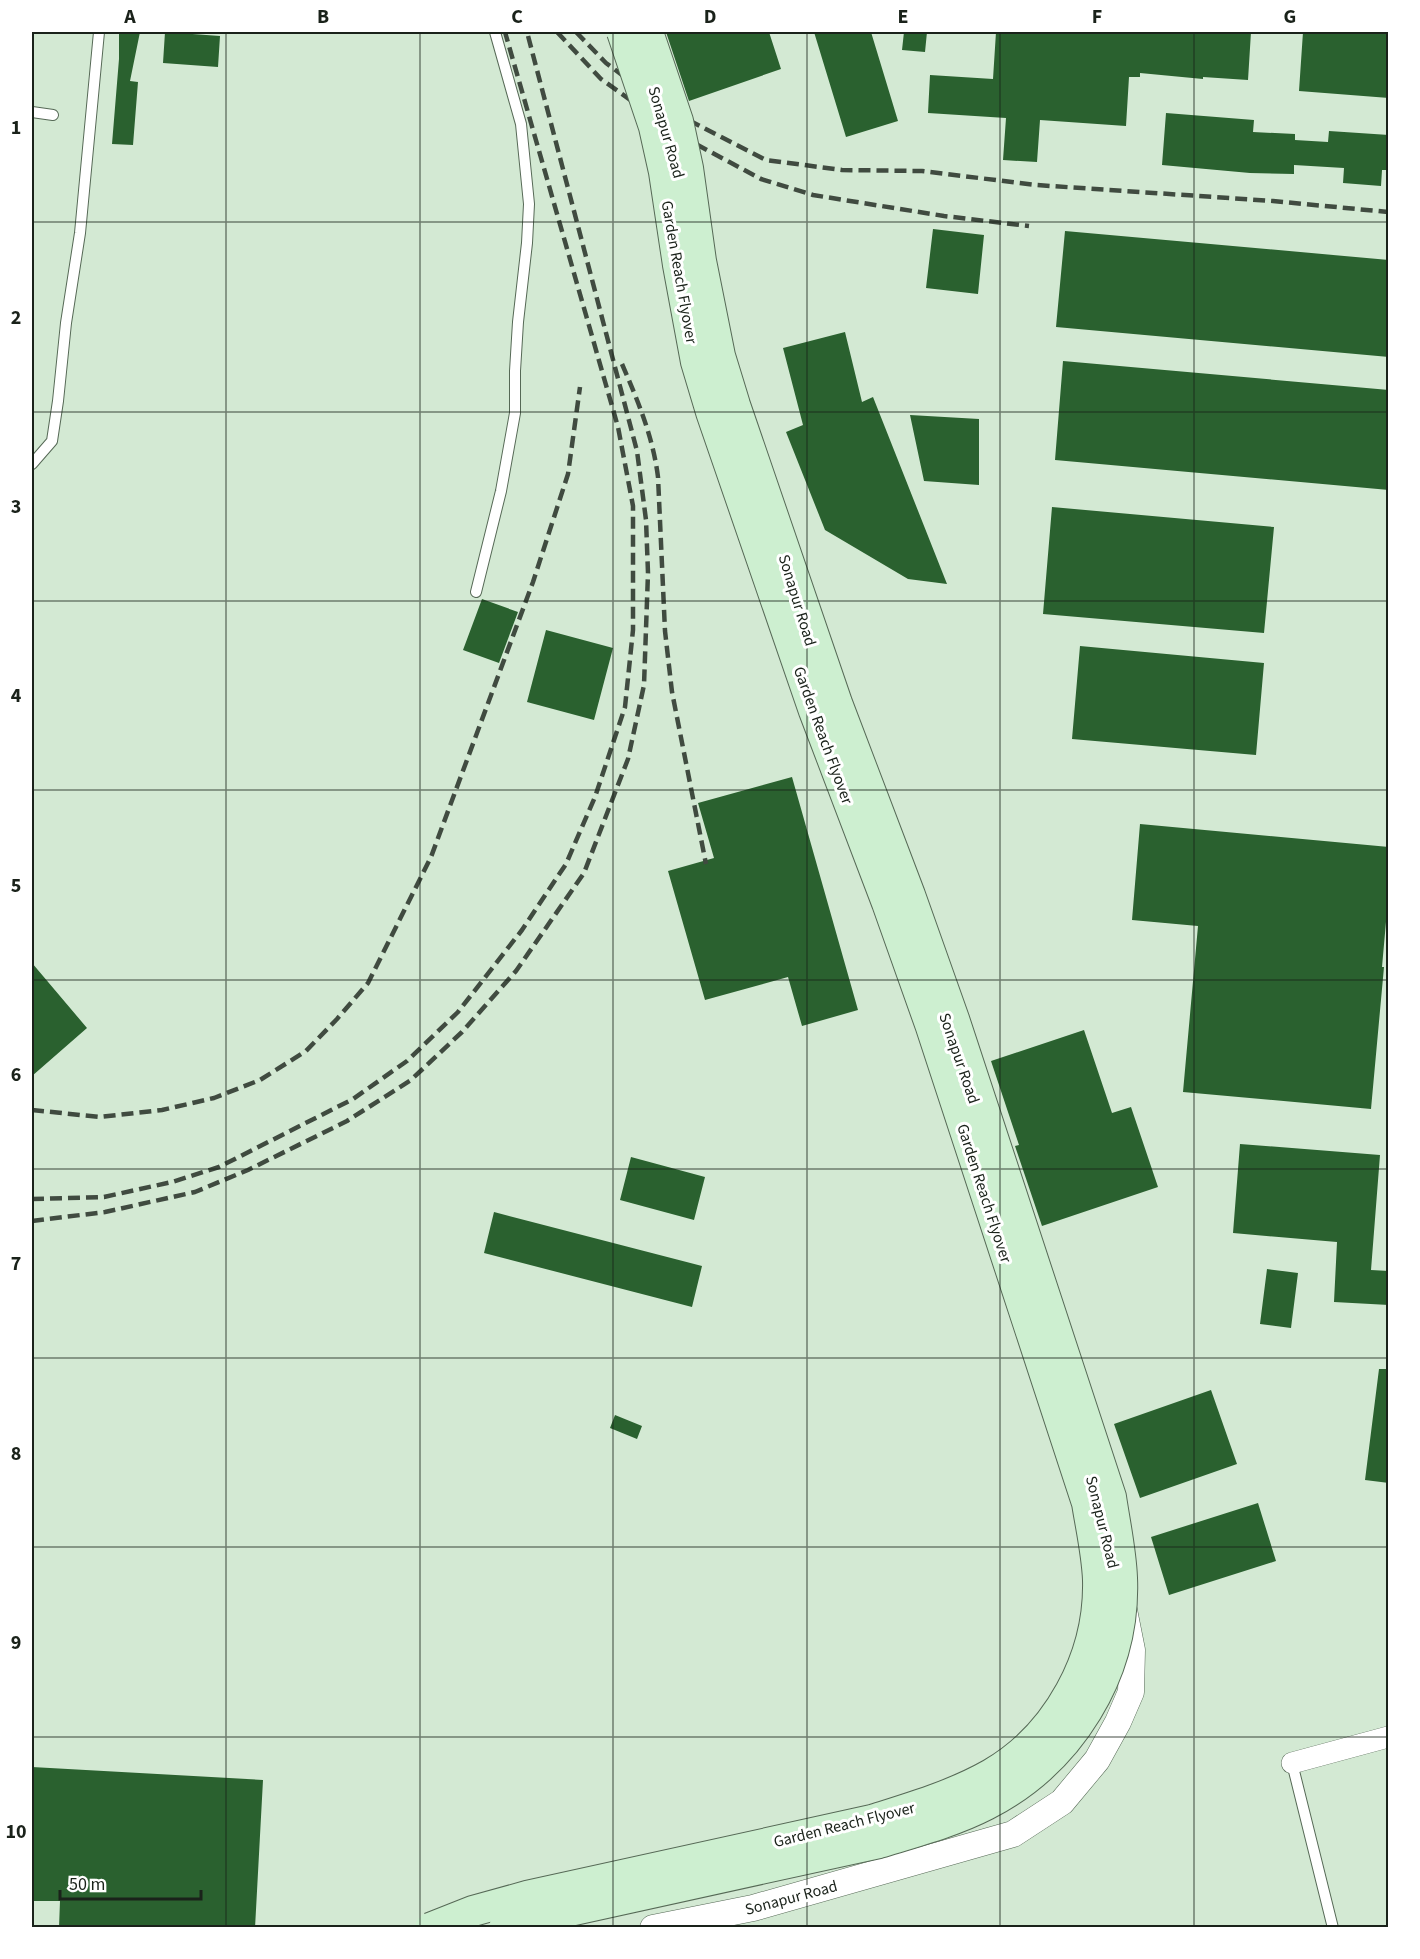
<svg xmlns="http://www.w3.org/2000/svg" width="1420" height="1959" viewBox="0 0 1420 1959" font-family="'Source Sans 3',sans-serif">
<style>
.building{fill:#2a612f}
.lines{fill:none;stroke-linecap:round;stroke-linejoin:round}
.service-casing{stroke:#566956;stroke-width:12}
.minor-casing{stroke:#566956;stroke-width:22}
.tertiary-casing{stroke:#566956;stroke-width:27}
.service{stroke:#fff;stroke-width:10}
.minor{stroke:#fff;stroke-width:21}
.tertiary{stroke:#fff;stroke-width:26}
.rail{stroke:#404b40;stroke-width:4.5;stroke-dasharray:12 6;stroke-linecap:butt}
.secondary-bridge-casing{stroke:#566956;stroke-width:32;stroke-linecap:butt}
.secondary-bridge{stroke:#cdefd0;stroke-width:30}
.grid{fill:none;stroke:#1a221a;stroke-width:1.5;stroke-opacity:0.55}
.labels{text-anchor:middle;stroke-width:6;stroke-linejoin:round;paint-order:stroke}
.street-label{font-size:16px;fill:#1a221a;stroke:#fff}
.neatline{fill:none;stroke:#1a221a;stroke-width:2}
.grid-label{font-size:20px;text-anchor:middle;font-weight:bold;fill:#1a221a}
</style>
<rect width="100%" height="100%" fill="#d3e9d3"/>
<path class="building" d="M119 32H140L130 81 138 82 133 145 112 144 119 59Z
M165 32 220 36 218 67 163 63Z
M666 32H769L781 69 689 101Z
M814 32H871L898 121 846 137Z
M904 32H927L925 52 902 50Z
M996 32H1251L1248 80 1203 77V79L1140 73V77H1129L1126 126 1040 120 1037 162 1003 160 1006 118 928 113 930 75 993 79Z
M1303 32H1389V98L1299 91Z
M1166 113 1254 120 1253 132 1295 134V140L1328 142 1329 131 1389 135V170H1382L1381 186 1343 183 1344 168 1294 165V174L1250 173 1162 165Z
M933 229 984 235 978 294 926 288Z
M1065 231 1389 260V357L1056 327Z
M845 332 862 402 873 397 947 584 908 579 825 530 786 432 803 425 783 348Z
M1063 361 1389 390V490L1055 460Z
M910 415 979 419V485L924 481Z
M1052 507 1274 527 1264 633 1043 614Z
M482 599 518 612 499 663 463 650Z
M546 630 613 648 594 720 527 702Z
M1080 646 1264 663 1256 755 1072 739Z
M792 777 858 1010 802 1026 788 977 705 1000 668 871 714 858 698 803Z
M1140 824 1389 847V888L1382 967H1384L1371 1109 1183 1092 1198 926 1132 920Z
M32 963 87 1028 32 1076Z
M1084 1030 1112 1113 1131 1107 1158 1187 1042 1226 1015 1146 1019 1145 991 1061Z
M1240 1144 1380 1155 1371 1270 1389 1271V1305L1334 1302 1337 1242 1233 1233Z
M631 1157 705 1177 694 1220 620 1200Z
M494 1212 702 1266 692 1307 484 1253Z
M1267 1269 1298 1273 1291 1328 1260 1324Z
M1379 1369H1389V1483L1365 1480Z
M1211 1390 1237 1464 1140 1498 1114 1424Z
M615 1415 642 1426 637 1439 610 1428Z
M1258 1503 1276 1561 1169 1595 1151 1537Z
M32 1767 263 1780 255 1928H59L60 1901H32Z"/>
<g class="lines">
<g class="service-casing">
<path id="service" d="M32 112 53 115
M32 464 52 441 58 401 66 323 80 233 99 32
M476 592 501 491 515 413V371L518 322 527 243 529 204 521 124 495 32
M1292 1763 1333 1928"/>
</g>
<g class="minor-casing">
<path id="minor" d="M1292 1763 1388 1737"/>
</g>
<g class="tertiary-casing">
<path id="tertiary" d="M653 1928 753 1908 1013 1834 1062 1802 1097 1760 1118 1722 1131 1692 1132 1650 1124 1610"/>
</g>
<use href="#service" class="service"/>
<use href="#minor" class="minor"/>
<use href="#tertiary" class="tertiary"/>
<path class="rail" d="M557 32 601 79 681 136 761 179 813 195 944 216 1029 226
M576 32 606 63 669 110 766 160 842 170 922 171 1036 185 1273 201 1388 212
M622 364C638 401 653 437 658 477L665 631 672 692 706 864
M32 1110 100 1117 162 1110 214 1098 260 1080 306 1051 337 1019 368 983 431 857 533 582 568 474 580 387
M32 1199 104 1197 172 1182 219 1167 353 1099 407 1061 458 1012 522 930 566 864 595 797 625 707 633 630V506L618 427 505 32
M32 1221 105 1212 195 1192 248 1170 347 1121 411 1080 462 1032 516 971 584 873 628 759 644 685 648 573 646 520 637 451 527 32"/>
<g class="secondary-bridge-casing">
<path id="secondary-bridge" d="M430 1928 473 1911 527 1896 872 1820C913 1807 954 1795 991 1774 1058 1735 1100 1657 1098 1580 1097 1554 1091 1528 1087 1503L931 1027 887 903 814 711 711 412 696 362 678 265 664 172 654 127 622 32
M504 1928 533 1919 879 1843C915 1832 953 1822 986 1805 1070 1762 1126 1673 1122 1578 1121 1551 1115 1524 1111 1497L954 1019 910 895 837 703 735 405 720 356 701 261 688 168 678 121 648 32"/>
</g>
<use href="#secondary-bridge" class="secondary-bridge"/>
</g>
<path class="grid" d="M226 32V1928M420 32V1928M613 32V1928M807 32V1928M1000 32V1928M1194 32V1928M32 222H1388M32 412H1388M32 601H1388M32 790H1388M32 980H1388M32 1169H1388M32 1358H1388M32 1547H1388M32 1737H1388"/>
<g class="labels">
<g class="street-label">
<text transform="translate(667 132) rotate(74)" y="6">Sonapur Road</text>
<text transform="translate(680 272) rotate(80)" y="6">Garden Reach Flyover</text>
<text transform="translate(798 600) rotate(73)" y="6">Sonapur Road</text>
<text transform="translate(824 735) rotate(70)" y="6">Garden Reach Flyover</text>
<text transform="translate(960 1058) rotate(71)" y="6">Sonapur Road</text>
<text transform="translate(985 1193) rotate(72)" y="6">Garden Reach Flyover</text>
<text transform="translate(1103 1522) rotate(76)" y="6">Sonapur Road</text>
<text transform="translate(844 1824) rotate(-14)" y="6">Garden Reach Flyover</text>
<text transform="translate(791 1897) rotate(-15)" y="6">Sonapur Road</text>
</g>
</g>
<rect width="1420" height="1959" fill="none" stroke="#ffffff" stroke-width="66"/>
<path d="M60 1890v9h141v-9" fill="none" stroke="#1a221a" stroke-width="3"/>
<text x="69" y="1890" font-size="18" fill="#1a221a" stroke="#ffffff" stroke-width="4.5" paint-order="stroke">50 m</text>
<rect x="33" y="33" width="1354" height="1893" class="neatline"/>
<g class="grid-label">
<text x="130" y="23">A</text>
<text x="323" y="23">B</text>
<text x="517" y="23">C</text>
<text x="710" y="23">D</text>
<text x="903" y="23">E</text>
<text x="1097" y="23">F</text>
<text x="1290" y="23">G</text>
<text x="16" y="134">1</text>
<text x="16" y="324">2</text>
<text x="16" y="513">3</text>
<text x="16" y="702">4</text>
<text x="16" y="892">5</text>
<text x="16" y="1081">6</text>
<text x="16" y="1270">7</text>
<text x="16" y="1460">8</text>
<text x="16" y="1649">9</text>
<text x="16" y="1838">10</text>
</g>
</svg>
